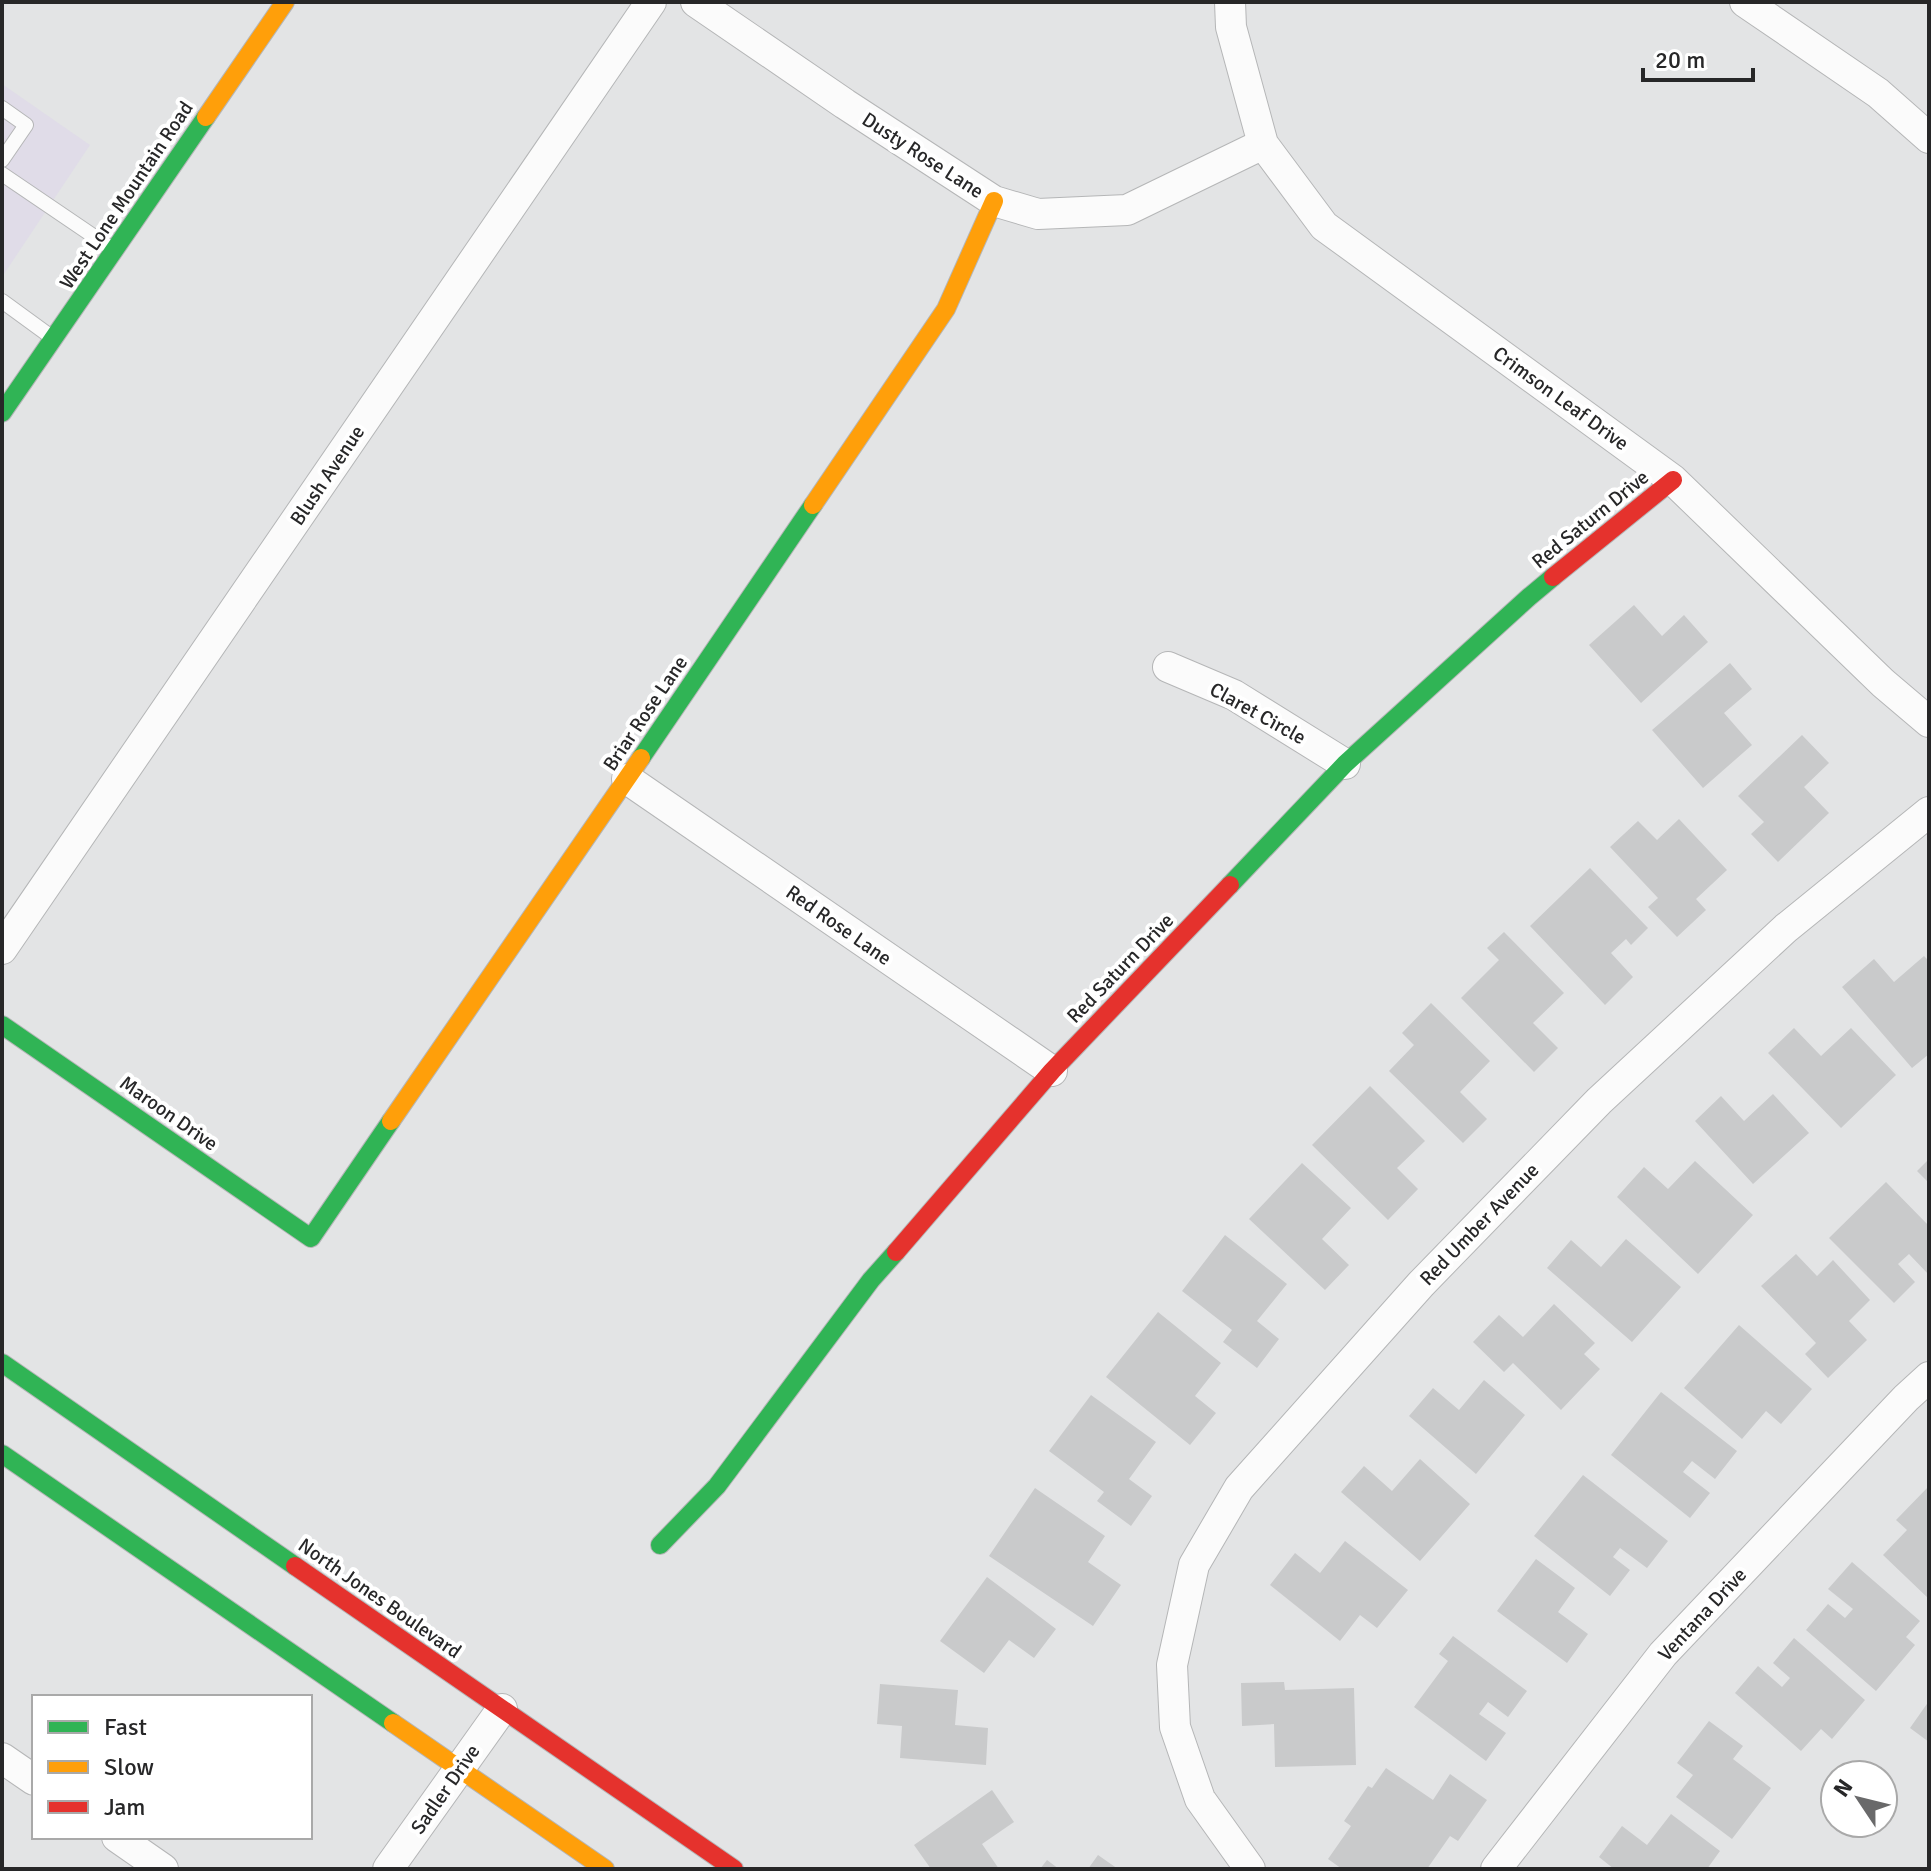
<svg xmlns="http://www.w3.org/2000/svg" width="1931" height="1871" viewBox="0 0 1931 1871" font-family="Signika,sans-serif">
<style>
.commercial{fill:#e0dce8}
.building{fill:#c9cacb}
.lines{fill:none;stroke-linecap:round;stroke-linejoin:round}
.lane-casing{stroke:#b5b6b7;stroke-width:16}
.street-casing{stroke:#b5b6b7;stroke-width:32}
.fast-casing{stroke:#b5b6b7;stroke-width:20}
.slow-casing{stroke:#b5b6b7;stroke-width:20}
.jam-casing{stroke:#b5b6b7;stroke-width:20}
.lane{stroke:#fbfbfb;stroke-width:14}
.street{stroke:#fbfbfb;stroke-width:30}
.fast{stroke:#30b455;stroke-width:18}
.slow{stroke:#ff9f0a;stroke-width:18}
.jam{stroke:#e5322d;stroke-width:18}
.labels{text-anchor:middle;stroke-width:8;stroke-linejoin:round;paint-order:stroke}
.street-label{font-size:20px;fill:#272728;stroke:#fff}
</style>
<rect width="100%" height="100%" fill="#e3e4e5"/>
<path class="commercial" d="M2 84 90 145 2 277Z"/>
<path class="building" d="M1634 605 1662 636 1684 615 1708 642 1641 703 1589 645Z
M1730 663 1752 689 1724 713 1752 745 1703 788 1652 730Z
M1802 735 1829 763 1804 787 1829 813 1778 862 1751 834 1764 822 1738 796Z
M1679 819 1727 870 1696 899 1706 910 1677 937 1648 907 1658 898 1610 847 1638 821 1657 840Z
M1590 868 1648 928 1631 945 1626 939 1611 953 1633 977 1605 1005 1530 926Z
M1504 932 1564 993 1533 1023 1558 1048 1534 1072 1461 998 1499 960 1487 948Z
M1924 956 1929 961V1054L1912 1068 1842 987 1874 959 1894 982Z
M1431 1003 1490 1061 1460 1092 1487 1119 1463 1143 1389 1071 1414 1045 1402 1033Z
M1794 1028 1821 1056 1851 1028 1896 1075 1841 1128 1768 1053Z
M1370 1086 1425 1141 1397 1168 1418 1189 1388 1220 1312 1145Z
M1773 1094 1809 1133 1753 1184 1695 1121 1721 1096 1744 1121Z
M1929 1159V1183L1917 1171Z
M1695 1161 1753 1215 1698 1274 1617 1197 1644 1167 1668 1189Z
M1302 1163 1351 1208 1322 1239 1349 1265 1325 1290 1249 1219Z
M1886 1182 1929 1226V1275L1909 1254 1898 1264 1915 1282 1894 1303 1829 1238Z
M1225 1235 1287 1284 1257 1321 1279 1339 1257 1368 1223 1342 1232 1330 1182 1291Z
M1626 1239 1681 1287 1632 1342 1547 1268 1571 1240 1601 1267Z
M1796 1254 1817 1276 1833 1260 1870 1300 1849 1321 1867 1340 1828 1378 1805 1354 1816 1343 1761 1286Z
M1554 1304 1595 1343 1584 1354 1600 1369 1561 1410 1513 1363 1504 1372 1473 1342 1499 1315 1523 1337Z
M1158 1312 1221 1363 1195 1396 1216 1413 1190 1445 1106 1377Z
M1739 1325 1812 1389 1781 1424 1766 1411 1742 1439 1684 1388Z
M1484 1380 1525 1415 1476 1474 1409 1416 1433 1388 1459 1410Z
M1661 1392 1737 1451 1715 1479 1692 1461 1683 1472 1710 1493 1690 1518 1611 1455Z
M1091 1395 1156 1442 1129 1479 1152 1496 1131 1526 1097 1501 1104 1492 1049 1451Z
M1420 1459 1470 1504 1420 1561 1341 1492 1364 1466 1392 1491Z
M1583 1475 1668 1541 1647 1568 1620 1548 1613 1557 1630 1570 1610 1596 1534 1536Z
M1929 1486V1599L1883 1555 1907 1530 1896 1520Z
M1035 1488 1105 1536 1088 1562 1121 1585 1093 1626 989 1556Z
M1345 1541 1408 1590 1377 1628 1360 1615 1340 1641 1270 1585 1295 1553 1320 1573Z
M1536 1559 1575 1588 1558 1612 1588 1634 1567 1663 1497 1611Z
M1852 1562 1920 1621 1906 1637 1915 1645 1876 1691 1806 1630 1828 1604 1845 1618 1853 1609 1828 1589Z
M987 1577 1056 1629 1034 1658 1009 1640 984 1673 940 1641Z
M1453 1636 1527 1691 1508 1717 1488 1702 1479 1714 1506 1733 1486 1761 1414 1707 1448 1661 1439 1654Z
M1794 1638 1865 1700 1832 1739 1821 1729 1801 1751 1735 1693 1758 1666 1782 1687 1790 1678 1773 1663Z
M1284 1682 1285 1690 1354 1688 1356 1765 1275 1767 1274 1724 1242 1726 1241 1683Z
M880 1684 958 1690 955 1725 988 1728 986 1765 900 1758 902 1726 877 1724Z
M1929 1701V1742L1910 1728Z
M1709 1721 1743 1746 1733 1759 1771 1788 1732 1839 1676 1797 1693 1775 1677 1763Z
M1386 1768 1433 1800 1450 1774 1487 1800 1458 1841 1450 1836 1427 1869H1342L1328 1859 1351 1826 1344 1821 1368 1786 1372 1788Z
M992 1790 1014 1822 982 1844 999 1869H931L914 1845Z
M1671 1814 1720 1851 1707 1869H1614L1599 1857 1622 1826 1647 1845Z
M1098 1855 1118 1869H1088Z
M1047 1860 1059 1869H1040Z"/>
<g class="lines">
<g class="lane-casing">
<path id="lane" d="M2 108 26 125 2 160
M2 174 111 248
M2 301 50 336"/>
</g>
<g class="street-casing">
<path id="street" d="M696 2 845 104 994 201 1038 214 1127 210 1263 144
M1230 2 1231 27 1263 144 1324 226 1673 480 1883 683 1929 722
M1745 2 1878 93 1929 138
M1168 667 1234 695 1345 764
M627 779 1052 1071
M2 949 651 2
M2 1758 34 1780
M117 1837 163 1869
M388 1869 502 1709
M1250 1869 1200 1799 1175 1727 1172 1665 1194 1565 1239 1488 1421 1284 1599 1101 1786 928 1929 812
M1496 1869 1663 1654 1906 1398 1929 1377"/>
</g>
<g class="fast-casing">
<path id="fast" d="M2 413 206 117
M641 758 813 505
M1230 885 1345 764 1529 597 1553 577
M2 1025 311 1238 391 1121
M2 1363 295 1566
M2 1454 393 1723
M660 1545 717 1486 871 1280 896 1252"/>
</g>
<g class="slow-casing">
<path id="slow" d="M206 117 285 2
M813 505 946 309 994 201
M391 1121 641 758
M393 1723 605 1869"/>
</g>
<g class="jam-casing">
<path id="jam" d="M1553 577 1673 480
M896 1252 1052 1071 1230 885
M295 1566 734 1869"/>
</g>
<use href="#lane" class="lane"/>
<use href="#street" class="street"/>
<use href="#fast" class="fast"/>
<use href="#slow" class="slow"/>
<use href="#jam" class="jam"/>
</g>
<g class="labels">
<g class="street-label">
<text transform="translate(923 155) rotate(33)" y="7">Dusty Rose Lane</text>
<text transform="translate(126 195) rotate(-56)" y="7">West Lone Mountain Road</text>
<text transform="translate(1561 398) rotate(36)" y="7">Crimson Leaf Drive</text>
<text transform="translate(327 475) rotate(-56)" y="7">Blush Avenue</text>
<text transform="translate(1590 519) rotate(-39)" y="7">Red Saturn Drive</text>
<text transform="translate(645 713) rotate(-56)" y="7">Briar Rose Lane</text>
<text transform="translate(1258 713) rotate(29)" y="7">Claret Circle</text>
<text transform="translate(839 925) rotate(35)" y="7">Red Rose Lane</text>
<text transform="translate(1120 968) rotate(-46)" y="7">Red Saturn Drive</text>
<text transform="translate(169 1113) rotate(35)" y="7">Maroon Drive</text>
<text transform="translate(1479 1224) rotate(-46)" y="7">Red Umber Avenue</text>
<text transform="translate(380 1598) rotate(35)" y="7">North Jones Boulevard</text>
<text transform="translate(1702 1614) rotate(-47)" y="7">Ventana Drive</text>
<text transform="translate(445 1789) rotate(-55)" y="7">Sadler Drive</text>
</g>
</g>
<rect width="1931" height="1871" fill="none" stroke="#272728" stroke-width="8"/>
<rect x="32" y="1695" width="280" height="144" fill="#ffffff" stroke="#a9a9a9" stroke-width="2"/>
<rect x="48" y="1721" width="40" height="12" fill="#30b455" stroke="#a9a9a9" stroke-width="2"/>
<text x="104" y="1735" font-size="24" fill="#272728">Fast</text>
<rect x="48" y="1761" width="40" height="12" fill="#ff9f0a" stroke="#a9a9a9" stroke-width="2"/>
<text x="104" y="1775" font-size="24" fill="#272728">Slow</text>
<rect x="48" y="1801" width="40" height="12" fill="#e5322d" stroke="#a9a9a9" stroke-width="2"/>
<text x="104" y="1815" font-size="24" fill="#272728">Jam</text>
<g transform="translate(1859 1799) rotate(305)"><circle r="38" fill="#ffffff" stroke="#a9a9a9" stroke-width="2"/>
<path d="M0-6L14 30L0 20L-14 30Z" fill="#69696a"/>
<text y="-12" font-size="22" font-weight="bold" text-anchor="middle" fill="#272728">N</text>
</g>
<path d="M1643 68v12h110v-12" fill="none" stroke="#272728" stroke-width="4"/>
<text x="1655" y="68" font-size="24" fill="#272728" stroke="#ffffff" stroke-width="6" paint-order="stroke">20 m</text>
</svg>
